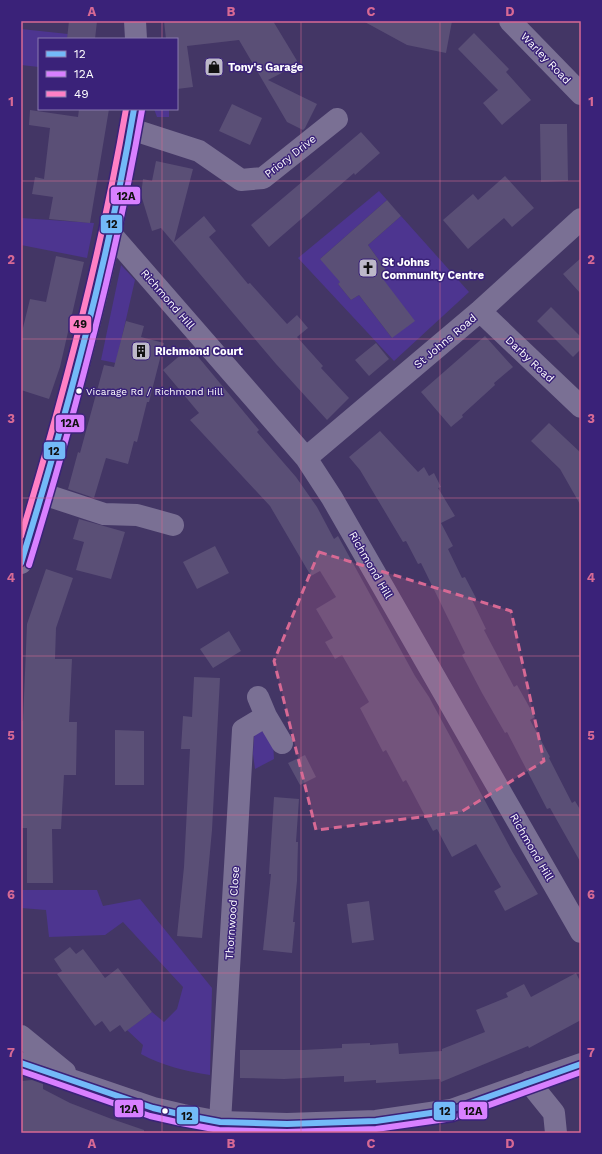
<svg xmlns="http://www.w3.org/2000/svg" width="602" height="1154" viewBox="0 0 602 1154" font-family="'Work Sans',sans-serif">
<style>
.green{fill:#4d3590}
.building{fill:#5a4f76}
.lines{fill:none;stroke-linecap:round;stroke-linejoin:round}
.minor{stroke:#7a7094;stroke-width:22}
.major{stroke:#796f93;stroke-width:22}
.bus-1-casing{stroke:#3a2279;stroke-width:9}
.bus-2-casing{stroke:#3a2279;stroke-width:9}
.bus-3-casing{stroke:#3a2279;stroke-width:9}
.bus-1{stroke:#73baf8;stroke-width:6}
.bus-2{stroke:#d880ff;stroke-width:6}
.bus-3{stroke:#ff80c5;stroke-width:6}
.marked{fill:#d76994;fill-opacity:0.2;stroke:#d76994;stroke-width:3;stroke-dasharray:8 5;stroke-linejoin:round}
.grid{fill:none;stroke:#d76994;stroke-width:1;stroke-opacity:0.55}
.bus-dot{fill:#fff;stroke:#3a2279;stroke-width:1.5}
.labels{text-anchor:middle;stroke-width:3;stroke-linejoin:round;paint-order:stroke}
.bus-label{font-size:10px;fill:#fff;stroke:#3a2279;text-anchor:start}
.street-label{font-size:11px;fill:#fff;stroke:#3a2279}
.poi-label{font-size:11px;font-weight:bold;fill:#fff;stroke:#3a2279;text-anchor:start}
.line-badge{stroke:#3a2279;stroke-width:1.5}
.pale-badge-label{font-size:11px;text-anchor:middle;font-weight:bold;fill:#111}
.neatline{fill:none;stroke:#d76994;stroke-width:1.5}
.grid-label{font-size:13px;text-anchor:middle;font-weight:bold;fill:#d76994}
</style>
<rect width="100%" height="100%" fill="#433665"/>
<path class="green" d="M21 29 68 34 67 39H39V67L21 65Z
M154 109H169V117H157Z
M379 191 387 200 320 259 353 272 338 284 351 300 359 295 392 338 383 279 389 274 368 245 401 216 469 292 394 361 298 258Z
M21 218 94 223 87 258 21 245Z
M121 265 135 280 116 363 101 360Z
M261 730 273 742 274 759 255 769 253 754 254 737 256 732Z
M21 890H97L103 906 140 899 212 988 210 1075C185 1071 163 1066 141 1054L143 1045 127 1030 152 1012 164 1022 177 1009 183 987 123 922 105 935 49 937 46 910 21 908Z"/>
<path class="building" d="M69 21H97L95 39H67Z
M164 21H273L299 64 268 80 317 104 305 128 303 130 287 122 239 40 187 46 193 87 177 89V39H166Z
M363 21H452L446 53 407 45Z
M474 33 509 69 506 72 531 100 502 125 483 103 498 90 458 49Z
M232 104 262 118 250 145 219 131Z
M79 109H109L90 223 49 219 53 197 32 194 35 177 44 179 50 128 29 125 30 110 78 117Z
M540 124H567L568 181 541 182Z
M361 132 380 153 355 175 354 173 269 247 251 225Z
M156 161 193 169 174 242 204 216 216 231 209 237 248 284 250 283 287 324 297 315 308 328 297 337 323 366 321 368 349 398 327 420 276 364 161 228 152 231 141 195 143 179 152 181Z
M505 176 534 208 512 227 504 218 468 249 443 220 473 194 478 200Z
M387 200 401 216 368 245 389 274 383 279 415 321 392 338 359 295 351 300 338 284 340 282 320 259Z
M56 256 84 262 60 367 49 399 21 390V336L30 299 46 302Z
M581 258V294L563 274Z
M551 307 581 337V349L573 357 537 321Z
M126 321 144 326 141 337 164 343 149 402H147L137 442 134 441 128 464 106 458 94 498 68 489 78 452 80 453 104 365 114 367Z
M485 336 513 367 494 383 495 385 462 415 463 417 451 427 421 392Z
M376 343 389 359 369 376 355 360Z
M190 347 259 430 257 432 296 477 317 507 334 539 338 536 415 676 429 697 512 851 538 894 505 911 494 891 501 887 476 844 452 857 437 829 433 831 406 780 403 782 386 750 383 752 360 708 369 702 342 655 335 659 325 642 333 638 316 609 336 597 320 571 311 576 270 506 190 420 199 413 163 370Z
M549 423 581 453V506L560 469 531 441Z
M380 431 418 472 424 467 429 476 434 473 441 487 438 488 455 516 441 523 453 546 448 549 462 578 465 577 476 598 472 600 486 629 484 630 514 687 517 685 535 717 530 720 550 757 549 758 572 803 575 801 581 811V863L550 808 547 809 507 732 505 733 482 693 462 655 465 653 421 563 418 564 406 541 403 542 360 470 349 457Z
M79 519 125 532 111 579 76 570 84 542 73 539Z
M215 546 229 573 197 589 183 562Z
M46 569 73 578 56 628 55 659H72L69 722H77L76 775H64L61 829H52L53 883H27V828H21V721H23L27 624Z
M229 631 241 651 213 668 200 649Z
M194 677 220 678 212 830 202 938 177 936 184 867 190 749H181L183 716 192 717Z
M115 730 144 731V785H115Z
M305 755 316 777 300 785 288 763Z
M274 797 299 799 296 842H298L297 881 293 922H295L292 953 263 950 271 874H269Z
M369 901 374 940 352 943 347 904Z
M70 947 76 954 83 949 105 978 118 968 152 1012 125 1032 120 1025 110 1032 102 1021 95 1026 57 974 62 971 54 959Z
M576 973 581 983V1020L529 1048 528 1046 441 1082 440 1079 376 1083V1080L344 1082V1076L284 1079 240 1078V1050H303L342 1048V1044L370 1043V1045L398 1043 399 1054 442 1051V1049L485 1032 476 1010 508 997 506 993 524 984 531 997Z
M32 1080 43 1084V1089L70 1103 109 1118 144 1130V1133H21V1081Z"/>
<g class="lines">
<path class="minor" d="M510 21 581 94
M131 129 199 151 241 180 263 178 337 119
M111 234 306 458 332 498 581 932
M480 311 581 407
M306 458 480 311 581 219
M43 494 104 514 137 515 173 525
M258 697 266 716 282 743
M529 1082 554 1113 556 1133
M220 1122 243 730 266 716"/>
<path class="major" d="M135 21 136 39
M21 563C67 415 110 263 134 109
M21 1036 65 1072
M21 1063 153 1108 183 1115 220 1122 287 1124 376 1121 451 1110 581 1064"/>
<g class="bus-1-casing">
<path id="bus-1" d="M21 563C67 413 108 263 134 109
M21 1063 153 1108 183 1115 220 1122 287 1124 376 1121 451 1110 581 1064"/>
</g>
<g class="bus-2-casing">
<path id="bus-2" d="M29 565C75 415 115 265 142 110
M21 1071 150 1116 181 1123 219 1130 287 1132 376 1129 453 1118 581 1072"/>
</g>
<g class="bus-3-casing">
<path id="bus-3" d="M21 536C64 395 101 254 126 109"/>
</g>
<use href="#bus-1" class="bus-1"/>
<use href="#bus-2" class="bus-2"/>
<use href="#bus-3" class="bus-3"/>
</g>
<path class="marked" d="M319 552 511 611 544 761 461 812 316 830 274 661Z"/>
<path class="grid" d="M162 21V39M301 21V1133M440 21V1133M162 109V1133M21 181H581M21 339H581M21 498H581M21 656H581M21 815H581M21 973H581"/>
<defs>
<g id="shop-square" transform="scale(1)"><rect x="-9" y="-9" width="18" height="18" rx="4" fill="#bdb9c9" stroke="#3a2279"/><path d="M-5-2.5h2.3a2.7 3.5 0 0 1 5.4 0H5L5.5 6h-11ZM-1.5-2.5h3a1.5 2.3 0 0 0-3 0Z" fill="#111"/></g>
<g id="church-square" transform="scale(1)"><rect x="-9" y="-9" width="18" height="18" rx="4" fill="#bdb9c9" stroke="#3a2279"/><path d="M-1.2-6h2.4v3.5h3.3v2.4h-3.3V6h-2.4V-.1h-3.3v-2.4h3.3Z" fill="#111"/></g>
<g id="building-square" transform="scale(1)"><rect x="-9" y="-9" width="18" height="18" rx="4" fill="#bdb9c9" stroke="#3a2279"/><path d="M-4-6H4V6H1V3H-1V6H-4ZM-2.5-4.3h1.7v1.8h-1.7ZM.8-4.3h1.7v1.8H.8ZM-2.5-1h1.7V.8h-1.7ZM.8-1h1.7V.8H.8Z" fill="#111"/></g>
</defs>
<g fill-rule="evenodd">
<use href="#shop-square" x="214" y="67"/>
<use href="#church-square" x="368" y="268"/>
<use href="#building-square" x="141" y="351"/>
</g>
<g class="bus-dot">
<circle cx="79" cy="391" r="3.5"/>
<circle cx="165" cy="1111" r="3.5"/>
</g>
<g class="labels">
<g class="bus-label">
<text x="86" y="395">Vicarage Rd / Richmond Hill</text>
</g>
<g class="street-label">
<text transform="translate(546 58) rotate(46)" y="4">Warley Road</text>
<text transform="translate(290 156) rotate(-38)" y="4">Priory Drive</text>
<text transform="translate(168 299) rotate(49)" y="4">Richmond Hill</text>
<text transform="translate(445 341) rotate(-40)" y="4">St Johns Road</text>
<text transform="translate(530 359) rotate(43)" y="4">Darby Road</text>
<text transform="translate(371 565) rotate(60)" y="4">Richmond Hill</text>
<text transform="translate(532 847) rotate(60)" y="4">Richmond Hill</text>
<text transform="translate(232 913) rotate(-86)" y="4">Thornwood Close</text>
</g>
<g class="poi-label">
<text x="228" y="71">Tony's Garage</text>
<text x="382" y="266">St Johns<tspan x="382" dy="13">Community Centre</tspan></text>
<text x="155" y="355">Richmond Court</text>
</g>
</g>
<g class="line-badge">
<rect x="110" y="186" width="31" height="19" rx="4" fill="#d880ff"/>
<rect x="100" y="214" width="23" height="20" rx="4" fill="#73baf8"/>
<rect x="69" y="315" width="23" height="19" rx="4" fill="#ff80c5"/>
<rect x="55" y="414" width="30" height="19" rx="4" fill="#d880ff"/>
<rect x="43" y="441" width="23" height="19" rx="4" fill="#73baf8"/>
<rect x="114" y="1099" width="30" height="19" rx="4" fill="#d880ff"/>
<rect x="458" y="1101" width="30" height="19" rx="4" fill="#d880ff"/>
<rect x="433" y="1101" width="23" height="20" rx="4" fill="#73baf8"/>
<rect x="176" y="1106" width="23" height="19" rx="4" fill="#73baf8"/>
</g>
<g class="pale-badge-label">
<text x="126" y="200">12A</text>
<text x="112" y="228">12</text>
<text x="80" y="328">49</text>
<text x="70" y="427">12A</text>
<text x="54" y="455">12</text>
<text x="129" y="1113">12A</text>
<text x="473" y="1115">12A</text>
<text x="445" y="1115">12</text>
<text x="187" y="1120">12</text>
</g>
<rect width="602" height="1154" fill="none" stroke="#3a2279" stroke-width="44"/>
<rect x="38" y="38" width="140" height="72" fill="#3a2279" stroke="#897aaf"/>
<rect x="46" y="51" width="20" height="6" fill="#73baf8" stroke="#897aaf"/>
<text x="74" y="58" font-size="12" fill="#ffffff">12</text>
<rect x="46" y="71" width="20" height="6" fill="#d880ff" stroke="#897aaf"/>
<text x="74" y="78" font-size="12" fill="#ffffff">12A</text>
<rect x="46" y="91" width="20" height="6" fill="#ff80c5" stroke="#897aaf"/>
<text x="74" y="98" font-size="12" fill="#ffffff">49</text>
<rect x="22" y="22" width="558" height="1110" class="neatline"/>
<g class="grid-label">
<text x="92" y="16">A</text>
<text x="231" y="16">B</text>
<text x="371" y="16">C</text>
<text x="510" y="16">D</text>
<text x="11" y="106">1</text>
<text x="591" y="106">1</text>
<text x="11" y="264">2</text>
<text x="591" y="264">2</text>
<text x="11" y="423">3</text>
<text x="591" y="423">3</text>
<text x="11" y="582">4</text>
<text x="591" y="582">4</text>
<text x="11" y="740">5</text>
<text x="591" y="740">5</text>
<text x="11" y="899">6</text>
<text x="591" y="899">6</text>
<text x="11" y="1057">7</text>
<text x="591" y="1057">7</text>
<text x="92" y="1148">A</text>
<text x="231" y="1148">B</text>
<text x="371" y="1148">C</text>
<text x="510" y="1148">D</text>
</g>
</svg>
